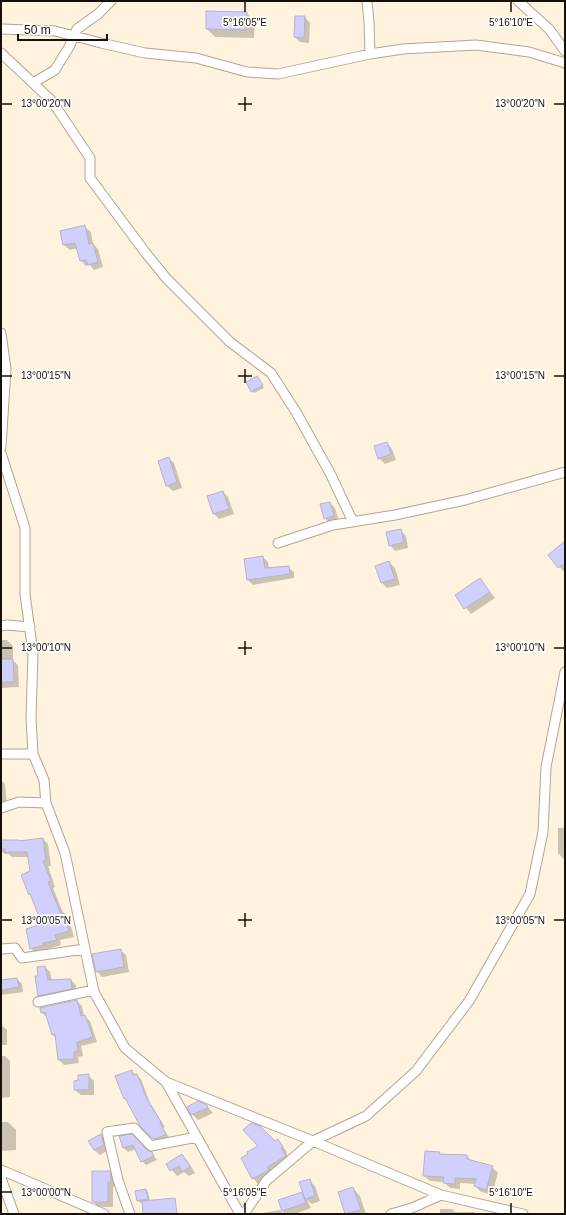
<svg xmlns="http://www.w3.org/2000/svg" width="566" height="1215" viewBox="0 0 566 1215" font-family="Helvetica,sans-serif">
<style>
.shadow{fill:#0003}
.building{fill:#d1d0fc;stroke:#b4b3ce}
.lines{fill:none;stroke-linecap:round;stroke-linejoin:round}
.street-casing{stroke:#b4a58d;stroke-width:11}
.street{stroke:#fff;stroke-width:9}
.ticks{fill:none;stroke:#161108;stroke-width:1.5}
.ticks-label{font-size:10px;text-anchor:middle;fill:#161108;stroke:#fff;stroke-width:3.5;stroke-linejoin:round;paint-order:stroke}
</style>
<rect width="100%" height="100%" fill="#fff3df"/>
<path class="shadow" d="M246 13 255 21 254 38 215 37 207 29Z
M305 17 310 23 309 43 300 42 295 37Z
M85 227 91 232 93 244 98 249 103 267 94 270 90 265 86 266 81 261 78 248 70 250 64 245Z
M257 377 264 388 254 393 252 391Z
M387 443 392 449 396 460 385 464 379 458Z
M169 458 174 463 182 488 173 491 167 486 159 461Z
M223 492 228 497 234 514 219 519 213 513Z
M330 503 335 508 339 521 330 524 325 518Z
M400 530 406 536 408 548 395 551 390 545Z
M565 543V573L549 555Z
M263 557 268 562 269 569 289 568 294 572V578L253 585 248 580 245 560Z
M389 562 395 568 400 585 387 588 382 583 377 566Z
M480 579 495 598 471 614 456 595Z
M1 640H7L13 646V661L18 665 19 687 1 688Z
M1 780 5 784 7 806H1Z
M558 828H565V860L558 853Z
M43 839 48 844 51 866H48L55 887 53 888 64 915 69 920 74 937 60 940 61 945 48 949V950L36 954 31 948 44 925 33 897 29 894 32 872 29 857H12L9 854H5L1 851V841H19L20 842Z
M120 950 126 955 129 972 102 977 97 971Z
M45 967 50 972 52 981 71 980 76 985V993L44 1000 39 995V976Z
M17 979 22 984 23 992 1 995V981Z
M77 1001 82 1006 84 1016 90 1021 97 1042 81 1046 83 1056 78 1057 79 1063 64 1065 59 1060 57 1039 53 1035 47 1017 42 1013Z
M1 1025 7 1030V1045H1Z
M1 1056H5L10 1061V1097L1 1098Z
M131 1071 141 1079 150 1103 165 1127 163 1128 170 1139 159 1144 141 1125 128 1101 125 1098 116 1077Z
M88 1075 94 1081V1095H81L75 1090Z
M207 1106 213 1113 198 1120 192 1114 188 1107Z
M1 1122H8L16 1130V1150L1 1151Z
M101 1135 106 1140 109 1150 100 1155 94 1150 90 1142Z
M121 1137 152 1153 157 1160 146 1165 142 1161 136 1149 128 1152 124 1148Z
M278 1140 287 1152 286 1153 291 1162 273 1176 258 1184 253 1178 277 1145Z
M439 1153 441 1155 467 1156 472 1162 492 1167 498 1173 492 1195 481 1192 475 1186 476 1184 460 1183V1189L450 1188 444 1182 430 1181 424 1176Z
M182 1155 187 1160 195 1173 189 1176 184 1172 177 1176 167 1164Z
M109 1172 115 1177 116 1187H113V1207H98L93 1201Z
M309 1180 315 1186 320 1201 312 1204 307 1200 311 1208 295 1214H286L285 1213 284 1214 280 1201 302 1193 306 1197Z
M353 1188 360 1196 366 1214H346L340 1193Z
M146 1190 148 1192 150 1201 141 1203 138 1201Z
M440 1209H452L455 1212H474L477 1214H440Z
M280 1210 284 1214H263V1213Z"/>
<path class="building" d="M206 11 247 12 246 30 206 29Z
M295 16H305L304 38 294 37Z
M85 225 89 244 93 243 98 262 88 265 86 260 80 261 75 243 63 245 60 231Z
M257 376 263 385 251 392 246 382Z
M387 442 391 454 378 459 374 446Z
M169 457 177 482 166 486 158 461Z
M223 491 229 509 213 514 207 496Z
M330 502 334 516 324 519 320 504Z
M401 529 404 542 389 546 386 532Z
M565 541V563L558 568 548 555Z
M263 556 265 568 289 566 290 574 247 580 244 559Z
M389 561 395 579 381 583 375 566Z
M480 578 490 592 464 609 455 595Z
M1 659H13L14 682H1Z
M43 838 46 860 43 861 51 881 48 882 61 914 64 913 69 931 55 935 57 940 43 943 44 945 30 949 26 929 42 924 30 894 29 895 21 875 30 871 27 852H5V849H1V840H19V841Z
M121 949 124 967 96 972 92 954Z
M45 966 48 980 71 979 72 989 38 996 35 976H38L37 967Z
M17 978 19 987 1 990V980Z
M77 1000 81 1016 85 1015 93 1037 77 1042 78 1051 74 1052V1059L58 1060 55 1034 52 1035 45 1012 41 1013 40 1008Z
M132 1070 133 1075 137 1074 146 1097 161 1122 160 1123 166 1134 158 1138 153 1139 140 1126 125 1098 124 1099 115 1076Z
M89 1074V1090H74V1081L78 1080V1075Z
M198 1101 207 1105 208 1108 191 1115 187 1107Z
M251 1123 260 1126 275 1141 278 1139 283 1147 281 1148 286 1156 267 1167 269 1170 252 1179 241 1158 248 1154 247 1152 258 1146 243 1130Z
M101 1134 104 1145 94 1150 88 1141Z
M132 1134 147 1150 152 1152 154 1156 141 1162 133 1145 123 1148 119 1136Z
M425 1151 440 1152 439 1154 467 1155V1159L493 1166 486 1190 474 1186 476 1179 455 1178V1184L443 1183 444 1177 423 1176Z
M182 1154 190 1167 182 1172 179 1166 170 1171 166 1164Z
M92 1171H110L111 1182H108V1202H92Z
M310 1179 315 1196 305 1199 299 1182Z
M353 1187 361 1210 345 1214 338 1192Z
M146 1189 148 1199 137 1201 135 1191Z
M302 1192 306 1203 282 1211 278 1200Z
M175 1198 177 1214H143L142 1201Z"/>
<g class="lines">
<g class="street-casing">
<path id="street" d="M367 1 369 22 370 54
M518 1 549 29 565 51
M1 29 55 31 101 43 145 53 196 58 247 72 278 74 370 54 403 49 476 45 529 52 565 63
M1 53 52 101 90 158V178L145 252 166 278 230 342 271 373 296 412 330 473 353 522
M33 83 55 70 69 47 77 29 98 14 111 1
M1 333 6 369 1 447
M1 453 25 528V594L33 653 31 718 33 754 44 780 46 803 65 853 94 992 125 1048 166 1082 313 1141 441 1195
M278 543 333 525 395 515 465 500 565 472
M1 626 7 625 30 627
M1 754H33
M1 808 19 802 46 803
M1 949 15 948 22 958 85 949
M38 1002 94 990
M166 1082 240 1214
M1 1170 104 1214
M1 1178 14 1214
M130 1214 118 1180 107 1132 134 1128 151 1146 197 1137
M244 1214 267 1180 313 1141 366 1116 416 1071 469 1001 530 894 543 832 546 767 565 672
M391 1214 412 1208 441 1195 523 1214"/>
</g>
<use href="#street" class="street"/>
</g>
<path class="ticks" d="M245 2V12M511 2V12M245 97V111M2 104H12M238 104H252M554 104H564M245 369V383M2 376H12M238 376H252M554 376H564M245 641V655M2 648H12M238 648H252M554 648H564M245 913V927M2 920H12M238 920H252M554 920H564M2 1192H12M245 1203V1213M511 1203V1213"/>
<g class="ticks-label">
<text x="245" y="26">5°16'05"E</text>
<text x="511" y="26">5°16'10"E</text>
<text x="46" y="107">13°00'20"N</text>
<text x="520" y="107">13°00'20"N</text>
<text x="46" y="379">13°00'15"N</text>
<text x="520" y="379">13°00'15"N</text>
<text x="46" y="651">13°00'10"N</text>
<text x="520" y="651">13°00'10"N</text>
<text x="46" y="924">13°00'05"N</text>
<text x="520" y="924">13°00'05"N</text>
<text x="46" y="1196">13°00'00"N</text>
<text x="245" y="1196">5°16'05"E</text>
<text x="511" y="1196">5°16'10"E</text>
</g>
<rect width="566" height="1215" fill="none" stroke="#161108" stroke-width="4"/>
<path d="M18 34v6h89v-6" fill="none" stroke="#161108" stroke-width="2"/>
<text x="24" y="34" font-size="12" fill="#161108" stroke="#ffffff" stroke-width="3" paint-order="stroke">50 m</text>
</svg>
